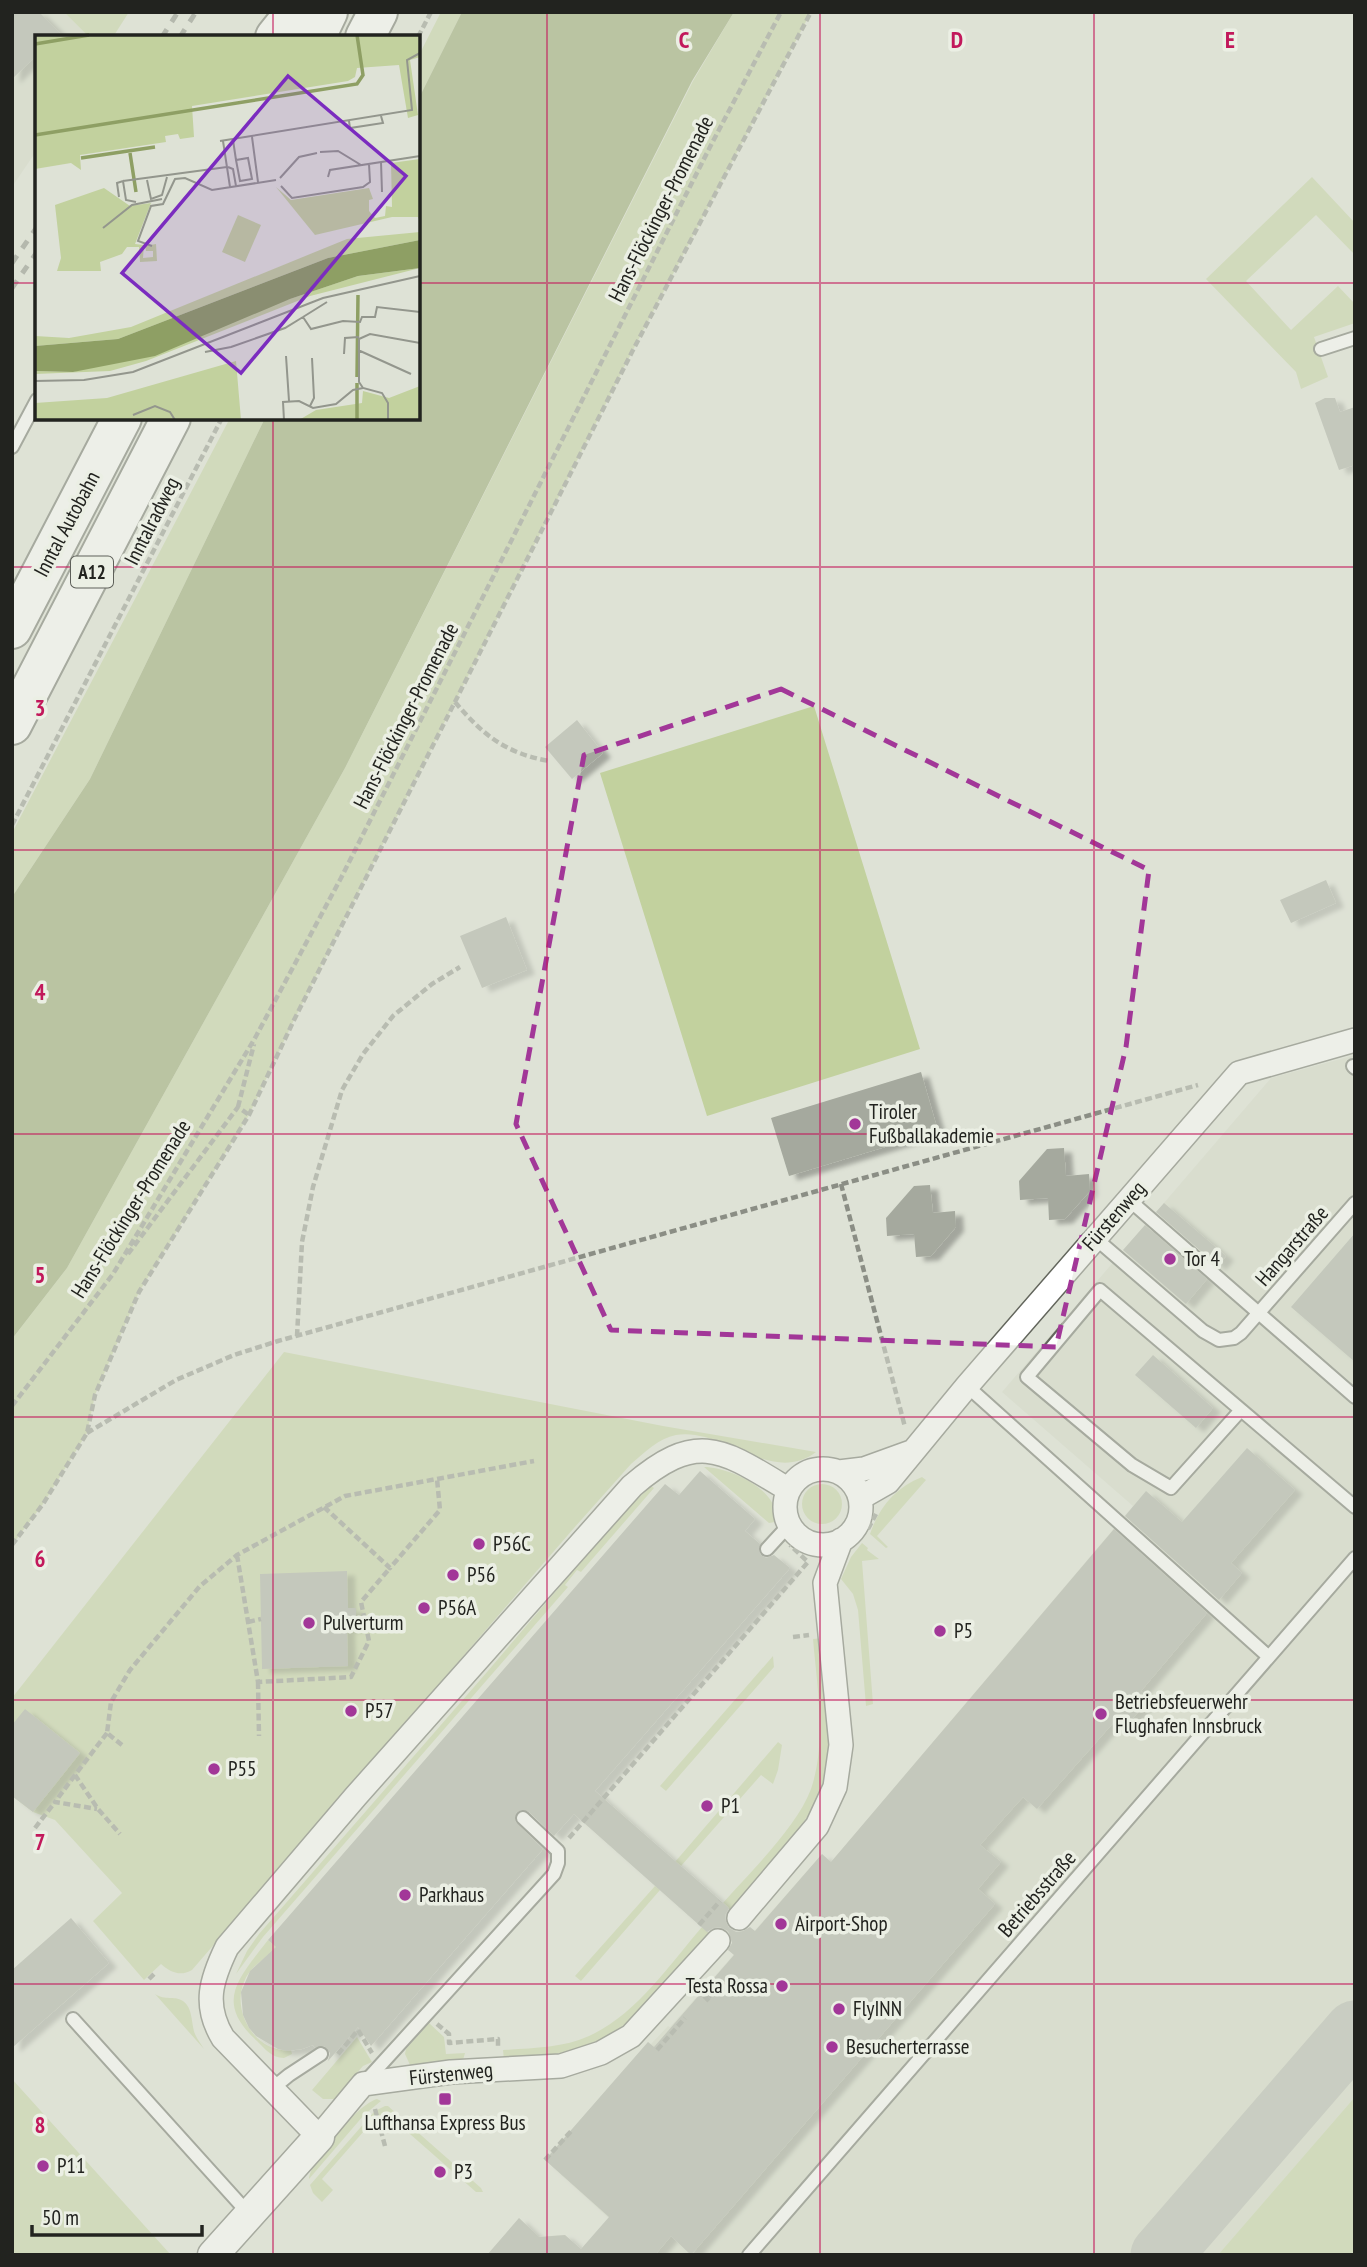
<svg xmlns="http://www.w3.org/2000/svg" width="1367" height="2267" viewBox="0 0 1367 2267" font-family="'PT Sans Narrow',sans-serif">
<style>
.built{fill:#d2d8c6}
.green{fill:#c2d19e}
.water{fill:#8e9f64}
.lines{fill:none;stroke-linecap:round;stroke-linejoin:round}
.taxiway{stroke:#b0b4aa;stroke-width:61}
.building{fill:#a5a99e;filter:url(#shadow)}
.service-casing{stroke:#63665d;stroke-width:16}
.minor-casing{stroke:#63665d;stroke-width:26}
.tertiary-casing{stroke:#63665d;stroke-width:33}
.motorway-casing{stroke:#63665d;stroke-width:42}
.path{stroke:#8b8e85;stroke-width:4.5;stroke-dasharray:7 3.5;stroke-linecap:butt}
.service{stroke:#fff;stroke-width:12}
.minor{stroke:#fff;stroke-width:23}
.tertiary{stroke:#fff;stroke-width:30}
.motorway{stroke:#fff;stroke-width:38}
.rail{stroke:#82857d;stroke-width:5;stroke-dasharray:9 9;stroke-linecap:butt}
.marked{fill:none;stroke:#a23798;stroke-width:5;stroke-dasharray:14 9;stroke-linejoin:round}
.grid{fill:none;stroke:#c2185b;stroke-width:2;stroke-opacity:0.55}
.poi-dot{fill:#a23798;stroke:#ebefe4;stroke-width:2.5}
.labels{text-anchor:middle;stroke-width:7;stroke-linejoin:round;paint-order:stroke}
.shield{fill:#ebefe4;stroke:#5e605a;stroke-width:2}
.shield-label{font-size:19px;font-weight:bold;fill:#22231f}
.street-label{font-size:21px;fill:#22231f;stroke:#ebefe4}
.poi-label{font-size:21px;fill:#22231f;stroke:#ebefe4;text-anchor:start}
.inset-river{fill:none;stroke:#8e9f64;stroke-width:3.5}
.inset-road{fill:none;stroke:#93968d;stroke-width:2}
.view{fill:#7b2cbf;fill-opacity:0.15;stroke:#7b2cbf;stroke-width:3.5}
.inset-edge{fill:none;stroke:#22231f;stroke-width:3.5}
.grid-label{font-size:23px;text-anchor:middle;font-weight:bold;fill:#c2185b;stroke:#ebefe4;stroke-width:7;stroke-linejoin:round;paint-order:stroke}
</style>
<defs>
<filter id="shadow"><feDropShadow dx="8" dy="4.5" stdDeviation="2" flood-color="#0004"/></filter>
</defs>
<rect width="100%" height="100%" fill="#dee2d6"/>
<path class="built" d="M12 12H64L89 37H37V150L12 187Z
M1355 1055V2255H487L519 2218 543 2240 547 2236 565 2235 578 2253 609 2218 545 2160 648 2042 651 2044 668 2026 670 2027 822 1854 831 1862 1133 1506 1002 1392 1271 1078Z"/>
<path class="green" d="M64 12H129L113 37H89Z
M441 12H462L418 100V57Z
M734 12H811L633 350 294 1020 249 1115 139 1292 95 1395 87 1433 43 1504 12 1545V1339L67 1268 345 768 693 81Z
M1312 177 1355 223V255L1316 215 1246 281 1291 330 1338 286 1355 304V323L1314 337 1328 377 1301 389 1296 372 1206 279Z
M230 418H265L90 779 12 897V833Z
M814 706 920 1049 707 1116 600 773Z
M284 1352 663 1426 816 1452C771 1486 723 1427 676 1435 659 1438 644 1453 631 1464L574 1528 192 1970C180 1977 170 1972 161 1964L144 1980 93 1921 122 1893 55 1820 33 1812 12 1796V1698Z
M704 1467C729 1467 783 1491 775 1522L769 1523Z
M922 1477 926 1480 877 1536 888 1547 886 1548 870 1534C879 1507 896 1487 922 1477Z
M802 1504a20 20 0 1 1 40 0a20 20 0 1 1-40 0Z
M651 1486 654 1488 581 1572 577 1570 565 1585 568 1587 263 1937 236 1974 247 1951 259 1934 487 1672 620 1516Z
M862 1543 868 1548 867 1550 879 1559 862 1561 873 1704 866 1706 858 1610 853 1594 841 1579 851 1557Z
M823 1638C825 1679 835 1731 826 1771 815 1824 765 1870 730 1910L723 1903C750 1872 797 1827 811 1789 827 1742 817 1687 813 1639Z
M773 1656 774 1667 666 1791 660 1786Z
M778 1742 782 1745 778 1770 773 1784 761 1775 681 1866 675 1862Z
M655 1886 660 1890 581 1981 575 1976Z
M702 1927 710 1934C672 1975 634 2033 578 2049 554 2056 529 2057 504 2060L503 2050C531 2048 563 2048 589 2036 636 2015 669 1965 702 1927Z
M268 1940 279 1949C265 1958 250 1966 244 1982 231 2013 257 2054 291 2050L292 2054 284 2058C272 2058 265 2049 257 2041 214 2002 238 1979 268 1940Z
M155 1994C166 2001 173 1995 183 2001 193 2008 191 2023 195 2034 197 2039 201 2044 204 2049Z
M429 2023 444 2037 446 2054 465 2053 463 2060 415 2067 410 2065 405 2054 406 2049Z
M357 2037 372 2062 363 2066 334 2099H323L312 2090Z
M12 2079 171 2255H12Z
M1355 2097V2255H1218Z
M377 2099 381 2101 364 2115 309 2179C311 2159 358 2104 377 2099Z
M385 2106H388L481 2188 483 2192H476L394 2120 383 2131 377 2110Z
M374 2112 380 2132 371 2123 322 2179 333 2190 322 2202 313 2193 310 2185Z"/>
<path class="water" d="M462 12H734L692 81 345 768 67 1268 12 1339V897L90 779 265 418H418V100Z"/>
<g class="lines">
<path class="taxiway" d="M1161 2255 1355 2031"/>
</g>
<path class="building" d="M12 12H39L64 37H37V55L12 79Z
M1325 398H1335L1340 412 1355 407V465L1339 470 1315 403Z
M577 720 603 753 572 779 545 747Z
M1326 880 1336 903 1291 923 1280 900Z
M506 917 527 970 482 988 460 936Z
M921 1072 938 1131 789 1176 771 1118Z
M1064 1148 1066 1176 1089 1174 1090 1191 1065 1219 1049 1220 1048 1198 1020 1200 1019 1181 1047 1149Z
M930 1185 933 1213 955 1211 956 1227 931 1256 916 1257 914 1234 887 1236 886 1218 914 1186Z
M1164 1203 1226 1256 1218 1266 1156 1212Z
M1145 1225 1207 1279 1186 1304 1123 1250Z
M1355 1233V1362L1291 1307Z
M1153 1355 1213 1408 1196 1428 1135 1375Z
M1247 1448 1295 1490 1231 1563 1242 1573 1219 1600 1125 1516 1146 1491 1182 1522Z
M700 1471 755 1519 745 1531 760 1544 759 1551 761 1555 766 1558 774 1555 790 1568 595 1791 729 1908 725 1915 726 1922 729 1928 736 1932 743 1931 750 1927 755 1931 822 1854 831 1862 1114 1529 1207 1613 1141 1691 1150 1699 1131 1720 1122 1713 1037 1809 1023 1797 980 1845 1001 1862 978 1889 995 1904 691 2255 671 2236 655 2255H487L519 2218 539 2237 565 2235 581 2249 609 2217 545 2160 648 2042 654 2047 734 1955 728 1950 732 1943 728 1931 720 1927 713 1928 707 1932 574 1814 554 1836 529 1812 521 1810 516 1813 515 1821 543 1849 371 2046 358 2027 328 2061 330 2053 324 2046 315 2048 313 2045 302 2049 287 2051 278 2049 256 2036 249 2028 243 2015 241 1992 250 1971 276 1947 268 1940 665 1484 679 1495Z
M347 1571 348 1608H356V1627L347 1628 348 1666 262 1669 260 1574Z
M25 1709 80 1753 33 1812 12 1796V1725Z
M71 1918 109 1963 12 2048V1970Z"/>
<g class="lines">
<g class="service-casing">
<path id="service" d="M1321 349 1355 338
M12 447 37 400
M1353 1066 1355 1068
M1128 1199 1355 1397
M1095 1238 1203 1331 1219 1340 1234 1338 1241 1333 1355 1203
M967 1386 1269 1657
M1241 1410 1171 1488 1132 1465 1027 1377 1100 1290 1355 1507
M767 1549 789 1525
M73 2019 249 2214
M366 2081 554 1874 558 1863V1851L523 1818
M273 2088 289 2075 321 2054
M749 2255 1355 1558"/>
</g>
<g class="minor-casing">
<path id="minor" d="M785 1507a38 38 0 1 1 76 0a38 38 0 1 1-76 0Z
M839 1472 864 1469 911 1452
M860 1498 888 1482 967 1386 1239 1073 1355 1040
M739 1918 817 1826 835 1787 841 1745 825 1583 841 1540
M718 1941 631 2036 601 2053 561 2066 451 2072 363 2084 319 2137 223 2038C203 2005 211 1980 227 1947L356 1796 632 1486C698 1429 723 1450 789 1490"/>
</g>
<g class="tertiary-casing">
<path id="tertiary" d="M213 2255 319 2137"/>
</g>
<g class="motorway-casing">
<path id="motorway" d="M275 37 295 12
M316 37 328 12
M365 37 378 12
M12 629 122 418
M12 725 171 418"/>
</g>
<path class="path" d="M418 37 431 12
M455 702C483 735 505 753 549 761
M12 825 222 418
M238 1107 254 1044
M841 1184 905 1427
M128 1254 238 1107 249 1115
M297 1336 302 1242 313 1187 342 1090 363 1054 393 1016 432 984 460 967
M12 1406 113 1274 255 1038 341 878 711 145 781 12
M87 1433 176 1380 234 1355 278 1341 1198 1085
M324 1507 390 1568 440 1510 437 1479
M868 1529 876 1514
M12 1545 43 1504 87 1433 95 1395 139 1292 249 1115 294 1020 633 350 811 12
M237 1555 258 1682 351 1677 369 1641 361 1602 390 1568
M248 1622 261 1619
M793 1637 809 1635
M258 1682 259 1736
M107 1733 75 1775 98 1809 120 1834
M122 1745 107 1733 111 1702 130 1670 200 1586 237 1555 345 1496 534 1461
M75 1775 55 1802 97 1809
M35 1828 55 1802
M569 1838 808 1562 790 1545
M699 1925 720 1901
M149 1979 155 1973
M707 1992 712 1997
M704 1996 709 2001
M437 2024 449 2034V2043L498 2039V2048
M657 2050 685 2018
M338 2054 358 2030 372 2053
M375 2109 385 2146
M545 2160 573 2129"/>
<use href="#service" class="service"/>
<use href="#minor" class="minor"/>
<use href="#tertiary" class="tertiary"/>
<use href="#motorway" class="motorway"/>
<path class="rail" d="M162 37 178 12
M180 37 196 12
M12 263 37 227
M12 288 37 252"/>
</g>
<path d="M0 0H1367V2267H0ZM781 689 1149 870 1126 1047 1056 1347 611 1330 516 1124 584 755Z" fill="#dee2d6" fill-opacity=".55" fill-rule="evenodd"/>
<path class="marked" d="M781 689 1149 870 1126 1047 1056 1347 611 1330 516 1124 584 755Z"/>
<path class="grid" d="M273 12V37M547 12V2255M820 12V2255M1094 12V2255M12 283H37M418 283H1355M273 418V2255M12 567H1355M12 850H1355M12 1134H1355M12 1417H1355M12 1700H1355M12 1984H1355"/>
<g class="poi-dot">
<circle cx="855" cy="1124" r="7"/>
<circle cx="1170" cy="1259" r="7"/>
<circle cx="479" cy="1544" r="7"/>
<circle cx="453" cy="1575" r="7"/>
<circle cx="424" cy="1608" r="7"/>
<circle cx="309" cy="1623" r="7"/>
<circle cx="940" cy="1631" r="7"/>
<circle cx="351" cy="1711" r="7"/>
<circle cx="1101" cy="1714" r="7"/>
<circle cx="214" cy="1769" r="7"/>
<circle cx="707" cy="1806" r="7"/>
<circle cx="405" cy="1895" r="7"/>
<circle cx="781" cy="1924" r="7"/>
<circle cx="782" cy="1986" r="7"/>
<circle cx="839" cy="2009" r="7"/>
<circle cx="832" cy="2047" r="7"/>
<rect x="438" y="2092" width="14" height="14" rx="3.5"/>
<circle cx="43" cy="2166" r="7"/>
<circle cx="440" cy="2172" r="7"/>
</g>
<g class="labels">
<rect class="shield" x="71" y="556.5" width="42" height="31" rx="5"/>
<g class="shield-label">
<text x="92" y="579">A12</text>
</g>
<g class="street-label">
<text transform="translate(661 209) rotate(-63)" y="7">Hans-Flöckinger-Promenade</text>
<text transform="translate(152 521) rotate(-63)" y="7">Inntalradweg</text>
<text transform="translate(67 524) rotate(-62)" y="7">Inntal Autobahn</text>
<text transform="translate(406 716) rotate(-63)" y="7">Hans-Flöckinger-Promenade</text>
<text transform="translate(131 1209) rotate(-58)" y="7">Hans-Flöckinger-Promenade</text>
<text transform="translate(1114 1216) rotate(-49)" y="7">Fürstenweg</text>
<text transform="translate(1292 1246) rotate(-49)" y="7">Hangarstraße</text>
<text transform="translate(1037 1894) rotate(-49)" y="7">Betriebsstraße</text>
<text transform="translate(451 2074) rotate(-6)" y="7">Fürstenweg</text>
</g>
<g class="poi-label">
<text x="869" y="1119">Tiroler<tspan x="869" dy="24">Fußballakademie</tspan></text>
<text x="1184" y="1266">Tor 4</text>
<text x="493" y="1551">P56C</text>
<text x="467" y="1582">P56</text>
<text x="438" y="1615">P56A</text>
<text x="323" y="1630">Pulverturm</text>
<text x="954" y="1638">P5</text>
<text x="1115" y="1709">Betriebsfeuerwehr<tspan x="1115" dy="24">Flughafen Innsbruck</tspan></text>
<text x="365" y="1718">P57</text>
<text x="228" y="1776">P55</text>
<text x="721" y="1813">P1</text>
<text x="419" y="1902">Parkhaus</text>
<text x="795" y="1931">Airport-Shop</text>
<text x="768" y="1993" text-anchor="end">Testa Rossa</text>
<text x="853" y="2016">FlyINN</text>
<text x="846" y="2054">Besucherterrasse</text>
<text x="445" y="2130" text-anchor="middle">Lufthansa Express Bus</text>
<text x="57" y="2173">P11</text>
<text x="454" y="2179">P3</text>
</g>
</g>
<g transform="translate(35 35)">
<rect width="385" height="385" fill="#dee2d6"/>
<path d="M0 0H385V22L375 25 383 80 373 83 364 30 322 33 320 42 313 46 157 71 159 102 145 104 143 99 130 101 131 107 45 120 46 135 36 128 0 134ZM385 124V187L383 182H357L280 200 241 152 256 165 334 153 338 164 334 165V176L340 183 350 181 351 171 357 172 356 128ZM69 153 95 171 116 168 100 209 109 210 108 223 118 222V216H111L110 211 121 209 122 226 105 227 104 212H92L87 219 65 227 66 236H22L26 223 20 170ZM203 180 226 190 210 227 187 217ZM385 197V205L293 223 83 304 0 311V301L34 303 96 292 312 204ZM385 233 275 261 111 326 75 336 0 339V336L38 337 323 241ZM201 326 206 385H0V368L72 363ZM385 351V385H264L281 375 327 368 328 356 354 363Z" fill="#c2d19e"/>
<path d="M385 205V233L323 241 255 264 120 321 38 337 0 336V311L83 304 293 223Z" fill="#8e9f64"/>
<path class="inset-river" d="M0 9 54 0M0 100 322 49 328 40 322 0M95 118 101 157M46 123 120 112M322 342 323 260M322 385V348"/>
<path class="inset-road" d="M314 86 315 93 348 88 346 81M217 102 223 147M198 105 201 125 213 123 217 144 205 146 201 125M185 106 377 75 372 25 385 18M188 106 195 152M285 117 303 116 326 130M346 127 347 157M193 132 198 134 201 151M293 142 295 135 385 121M245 143 264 122 282 118M112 145 116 164 127 160 132 142M88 146 192 132M246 151 257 163 328 152 335 147 334 129M84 162 82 148 88 146 91 165 101 167M68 193 97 170 127 164M117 211 103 206 116 171 128 169 140 144 150 143 177 155 241 145M268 282 292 267M196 312 250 293 268 282 276 294 308 286 325 287 327 282H340L342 272 385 277M323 315 376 339M170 317 196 312M309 319 310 303 324 302M251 321 254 366M0 346 49 345 98 337 288 263 385 241M275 371 279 363 277 323M98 380 120 371 135 377 140 385M249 385 248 367 264 366 278 373 301 369 318 355 328 353M353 385V368L347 358 328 353 324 347V304L335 299 385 308"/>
<path class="view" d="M253 41 371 141 206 338 87 238Z"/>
<rect width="385" height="385" class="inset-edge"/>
</g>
<g class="grid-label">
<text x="684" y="48">C</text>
<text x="957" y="48">D</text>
<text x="1230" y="48">E</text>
<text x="40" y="716">3</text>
<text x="40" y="1000">4</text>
<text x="40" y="1283">5</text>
<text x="40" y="1567">6</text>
<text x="40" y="1850">7</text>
<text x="40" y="2133">8</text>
</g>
<rect width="1367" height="2267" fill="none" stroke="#22231f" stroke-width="28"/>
<path d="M32 2225v10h170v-10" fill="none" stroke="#22231f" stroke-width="3.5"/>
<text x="42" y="2225" font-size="21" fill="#22231f" stroke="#ebefe4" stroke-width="5" paint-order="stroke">50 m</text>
</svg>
